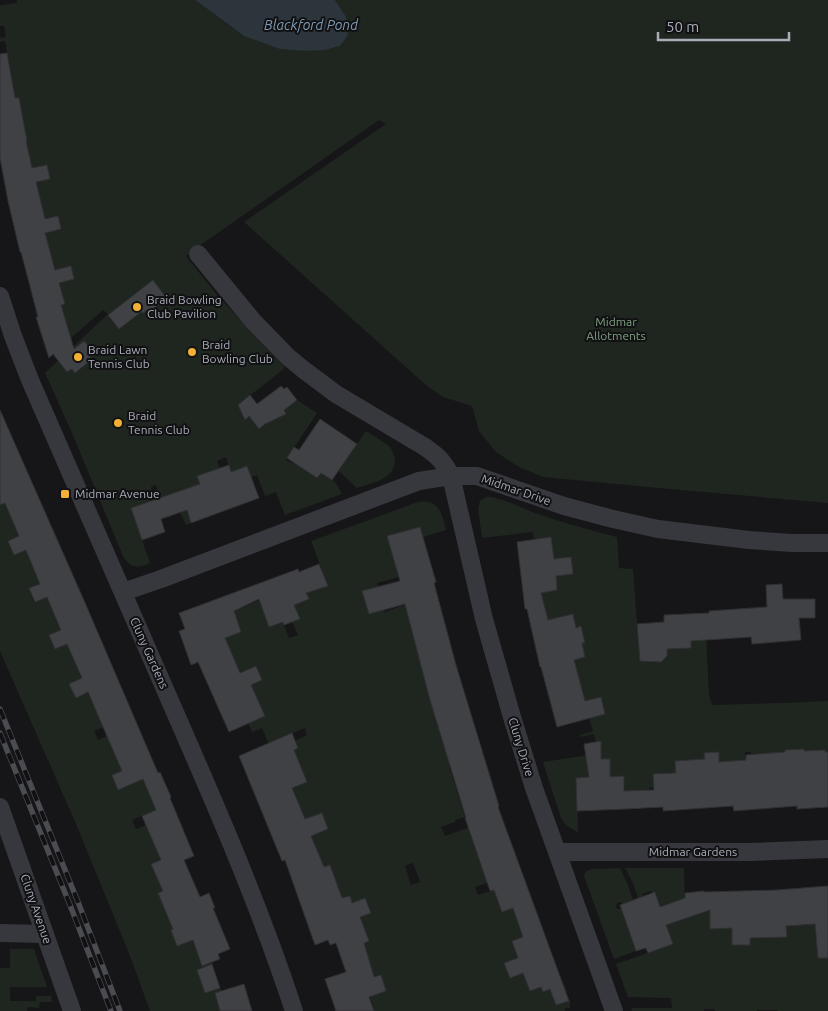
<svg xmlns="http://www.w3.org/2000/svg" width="828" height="1011" viewBox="0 0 828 1011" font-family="Ubuntu,sans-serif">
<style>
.green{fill:#1e261f;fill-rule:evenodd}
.water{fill:#2c353c}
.building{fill:#404145;stroke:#303034}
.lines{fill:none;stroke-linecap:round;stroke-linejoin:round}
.minor{stroke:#37383d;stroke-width:18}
.rail-casing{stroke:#4a4c52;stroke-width:5.5}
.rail{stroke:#111113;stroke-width:4;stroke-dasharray:11;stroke-linecap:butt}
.poi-dot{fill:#f2b134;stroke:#111113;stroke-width:2}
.labels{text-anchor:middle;stroke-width:4;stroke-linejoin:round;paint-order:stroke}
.poi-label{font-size:12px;fill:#a8adb8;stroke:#111113;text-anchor:start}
.park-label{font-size:12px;fill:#7fa381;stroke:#111113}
.street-label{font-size:12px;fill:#a8adb8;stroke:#111113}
.water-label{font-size:14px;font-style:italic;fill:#7f9bb3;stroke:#111113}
</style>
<rect width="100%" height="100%" fill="#161618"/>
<path class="green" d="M17 0H195L244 36 308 51 324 50 340 46 337 3 335 0H828V503L658 488 543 477 519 467 496 452 479 431 472 406 443 397 427 386 244 222 386 124 379 120 195 249 186 256 217 295 285 368 238 405 244 419 249 416 259 429 273 418 274 420 286 414 284 410 297 400 317 413 286 460 292 463 302 448 304 469 317 478 325 467 324 474 336 483 342 494 285 515 276 492 265 496 257 475 251 477 247 466 231 472 226 457 217 461 234 507 231 509 226 497 216 500 206 473 197 476 200 484 180 491 191 523 186 525 174 498 167 500 172 515 167 517 156 485 151 487 152 492 149 493 151 501 131 508 150 563C138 568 131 569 123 556L72 433 45 373 108 314 103 310 62 346 51 313 60 288V283L74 279 71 267 56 270 52 258 39 262 45 233 61 229 41 220 35 182 50 179 47 165 32 168 10 145 27 141 19 98 3 101 2 94 14 91 5 41 0 42V38L6 37 4 26H0V5L17 3Z
M366 431C374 436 383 441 390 447 393 451 395 457 395 462 393 480 371 483 357 488L339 471Z
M486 497C500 496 523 509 538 514 564 523 590 530 617 537L619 568 633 569 639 651 657 662H661L664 658H667V649L691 648 689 614 705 613 709 695 712 705 782 703 828 701V752H825V750H816L805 777 804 749 785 750 786 778 751 755V752H745L746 760 743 761 721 792 719 752 704 753 706 775 676 773 654 787 649 788 650 798 639 799 638 790 631 791V809H625L624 777 577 778 578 832 567 826 561 818 543 762 601 753V741L596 742 594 734 580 737V735L593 731 589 717H593L605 713 601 697 589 700 585 702 580 685 548 694 547 691 564 686 572 660 585 657 582 643 585 642 581 627 568 630 575 620 574 617 571 615 532 623 523 595 557 590 555 575 571 557 557 559 554 560 551 538 534 539 533 532 482 538 478 508 480 501Z
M5 502H40L44 510 14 523 20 537H17L8 541 14 554 23 551 25 548 31 562 61 549 66 558 36 571 41 584H38L29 588 34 602 44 598 46 595 52 609 82 596 86 605 56 617 62 631H59L49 635 55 649 65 645 67 643 73 656 103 643 107 654 77 666 82 680 80 679 70 684 76 698 86 693 87 691 93 705 123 692 133 714 94 731 98 740 105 737 106 733 123 772 118 790 131 785 129 780 158 773 143 779 154 804 172 803 132 820 136 829 146 825 161 860 151 864 155 872 184 860 186 863 172 869 178 884 158 893 163 906 182 898 186 924 171 930 177 946 193 940 200 960 209 957 212 964 197 970 205 993 220 988 222 991 215 993 220 1011H150L130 956 76 824 0 651V505Z
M418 502C439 499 442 513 446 530L423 537 420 527 388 536 399 577 377 583 378 587 362 592 369 614 384 610 385 612 404 605 437 596 438 598 422 603 446 690 429 695 444 747 466 760 449 766 465 817 455 820V822L441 827 445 836 487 821 489 828 470 835 481 864 506 876 475 887 478 895 494 890 502 912 533 901 536 912 520 918 523 937 512 941 518 959H515L504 963 510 978 523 972 541 987 543 992 564 984 567 992 553 998 556 1005 570 1000V1008H565V1011H370L374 1009 369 995 381 975 366 980 362 977 373 973 371 967 369 968 353 950 340 955 339 953 369 941 364 927 338 916 371 912 365 898 352 903 349 896 336 901 307 874 320 859 311 835 328 829 321 813 307 819 305 820 279 756 298 748 295 741 307 735 305 728 269 744 262 728 252 732 248 723 265 716 249 686 262 680 256 666 242 672 240 674 215 655 194 664 188 651 241 632 234 611 260 600 269 627 283 622 289 638 298 635 292 622 300 619 293 605 308 599 303 583 319 589 328 586 311 541ZM413 863 420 882 411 885 405 866Z
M620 868 628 885 633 900 622 904 621 902H618L616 906 617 909H621L636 951 614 959 584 876 586 871 592 869Z
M625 868H684L685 909 710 902 711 929 734 928 732 932 733 945H750V931L787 937 785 919 802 925 817 924 815 927 816 940 828 939V1011H778V1010H757V1011H715L714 1009H704V1011H632L631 1008H672L671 998 628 997 616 964 673 944 666 923 677 901 663 906 661 908 655 892 652 893 651 891 642 894 643 897 638 898 633 883Z
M10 949H34L47 987H10V1001H36V996H51L52 1002H40L39 1008 28 1007 27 1011H0V968H10Z"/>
<path class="water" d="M195 0H335L346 17 348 35 340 46 325 50 308 51 280 49 244 36Z"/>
<path class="building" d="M7 53 15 98H19L27 141H26L32 168 47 165 50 179 36 182 45 219 58 216 61 229 45 233 55 270 71 266 74 279 59 283 65 304 61 305 74 349 84 341 93 352 88 355 92 359 75 373 72 369 67 372 53 354 49 358 36 317H38L21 252H20L8 201 0 158V54Z
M153 280 165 296 158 301 160 304 149 313 147 310 143 313 141 312 119 329 108 315Z
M281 386 284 389 287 387 297 400 284 410 286 414 265 424 259 429 249 416 245 420 238 405 250 395 257 404Z
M0 410 86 605 158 773 160 772 171 797 170 798 194 856 184 860 200 897 209 893 215 908H213L230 949 218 954 220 959 202 966 193 940 177 946 171 930 173 929 158 893 163 891 151 864 161 860 142 816 156 810 143 779 118 790 112 775 122 771 88 692 76 698 69 684 82 678 67 644 55 649 49 635 61 630 47 597 35 602 29 588 40 584 26 550 14 555 8 541 19 536 5 503 0 505Z
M320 419 357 444 332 480 321 473 317 478 287 458 294 447 299 450Z
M229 465 231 472 247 466 259 498 191 523 187 510 161 519 165 532 142 540 131 508 200 484 197 476Z
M420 527 436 582 434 583 456 665 499 806 498 807 569 1001 556 1005 550 989 543 992 541 987 530 991 523 973 510 978 504 963 518 958 512 941 523 937 513 908 502 912 494 890 490 891 465 818H466L430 700 405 604 369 614 362 591 400 581 387 536Z
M551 537 554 559 571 557 573 574 556 576 557 590 541 593 548 620 573 614 576 628 581 626 585 643H582L585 657 574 660 585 701 601 697 605 714 557 727 541 667H540L527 609H525L517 542Z
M319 564 328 586 306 593 309 599 294 605 300 619 284 625 283 622 269 627 259 599 234 611 241 632 225 638 240 673 256 666 262 680 251 685 265 716 229 732 198 662 191 665 179 631 185 629 179 613 298 569 299 572Z
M782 584 783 599H815V618H799L801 640 752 644 751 637 691 641V648L667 649V656L661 662 640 661 637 624 664 622V615L709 613V611L767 607 766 585Z
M292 733 298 748 294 750 307 782 292 788 305 819 322 813 328 829 311 836 324 867 330 865 342 898 350 896 352 903 365 898 371 913 360 917 369 941 364 943 374 977 381 975 386 991 369 997 374 1011H336L325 979 346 972 336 943 330 945 328 940 315 945 285 860 282 861 239 756Z
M601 741V759H610V777L624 776V791L654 790 653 774 676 773 675 761 705 759 704 753 719 752V762L746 760V755L785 752V750L804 749V751L825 750V752H828V807L797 809V806L734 811 733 806 663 811V807L625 809 577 811 576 778 589 777 584 744Z
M828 886V958H818L815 924 786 926 787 937 750 938V945H732V928L710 929V910L666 925 673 944 648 953 646 948 636 951 620 905 655 892 660 907 685 898V893L704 891V892L777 890Z
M212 964 220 988 205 993 197 970Z
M244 984 252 1011H220L215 993Z"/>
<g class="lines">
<path class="minor" d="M198 254 253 321 288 357 304 370 336 394 425 447C438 456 444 462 451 476L484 619 512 717 534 788 614 1011
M0 296 13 336 30 380C73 477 115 574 157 671 206 783 256 895 294 1011
M123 592 161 579 419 481 451 476H477L564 506 613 519 658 529 749 540 792 543H828
M0 807 72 1011
M557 852H752L828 849
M0 933 45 934"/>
<g class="rail-casing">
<path id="rail" d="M0 709 78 902 120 1011
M0 733 70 905 111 1011"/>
</g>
<use href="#rail" class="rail"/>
</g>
<g class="poi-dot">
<circle cx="137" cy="307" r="5"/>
<circle cx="192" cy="352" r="5"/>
<circle cx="78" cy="357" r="5"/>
<circle cx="118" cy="423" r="5"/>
<rect x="60" y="489" width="10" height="10" rx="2.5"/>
</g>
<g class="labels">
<g class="poi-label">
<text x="147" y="304">Braid Bowling<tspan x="147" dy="14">Club Pavilion</tspan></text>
<text x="202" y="349">Braid<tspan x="202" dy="14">Bowling Club</tspan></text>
<text x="88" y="354">Braid Lawn<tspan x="88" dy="14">Tennis Club</tspan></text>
<text x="128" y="420">Braid<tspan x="128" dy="14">Tennis Club</tspan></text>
<text x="75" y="498">Midmar Avenue</text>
</g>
<g class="park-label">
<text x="616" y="326">Midmar<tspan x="616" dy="14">Allotments</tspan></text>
</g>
<g class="street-label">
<text transform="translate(516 490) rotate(19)" y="4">Midmar Drive</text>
<text transform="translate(149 653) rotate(66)" y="4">Cluny Gardens</text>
<text transform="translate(521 747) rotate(73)" y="4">Cluny Drive</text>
<text x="693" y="856">Midmar Gardens</text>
<text transform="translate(36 909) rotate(71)" y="4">Cluny Avenue</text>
</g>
<g class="water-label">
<text x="311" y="30">Blackford Pond</text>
</g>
</g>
<path d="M658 32v8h131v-8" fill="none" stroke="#a8adb8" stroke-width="2.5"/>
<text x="666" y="32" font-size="15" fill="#a8adb8" stroke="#111113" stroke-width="4" paint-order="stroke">50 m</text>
</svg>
